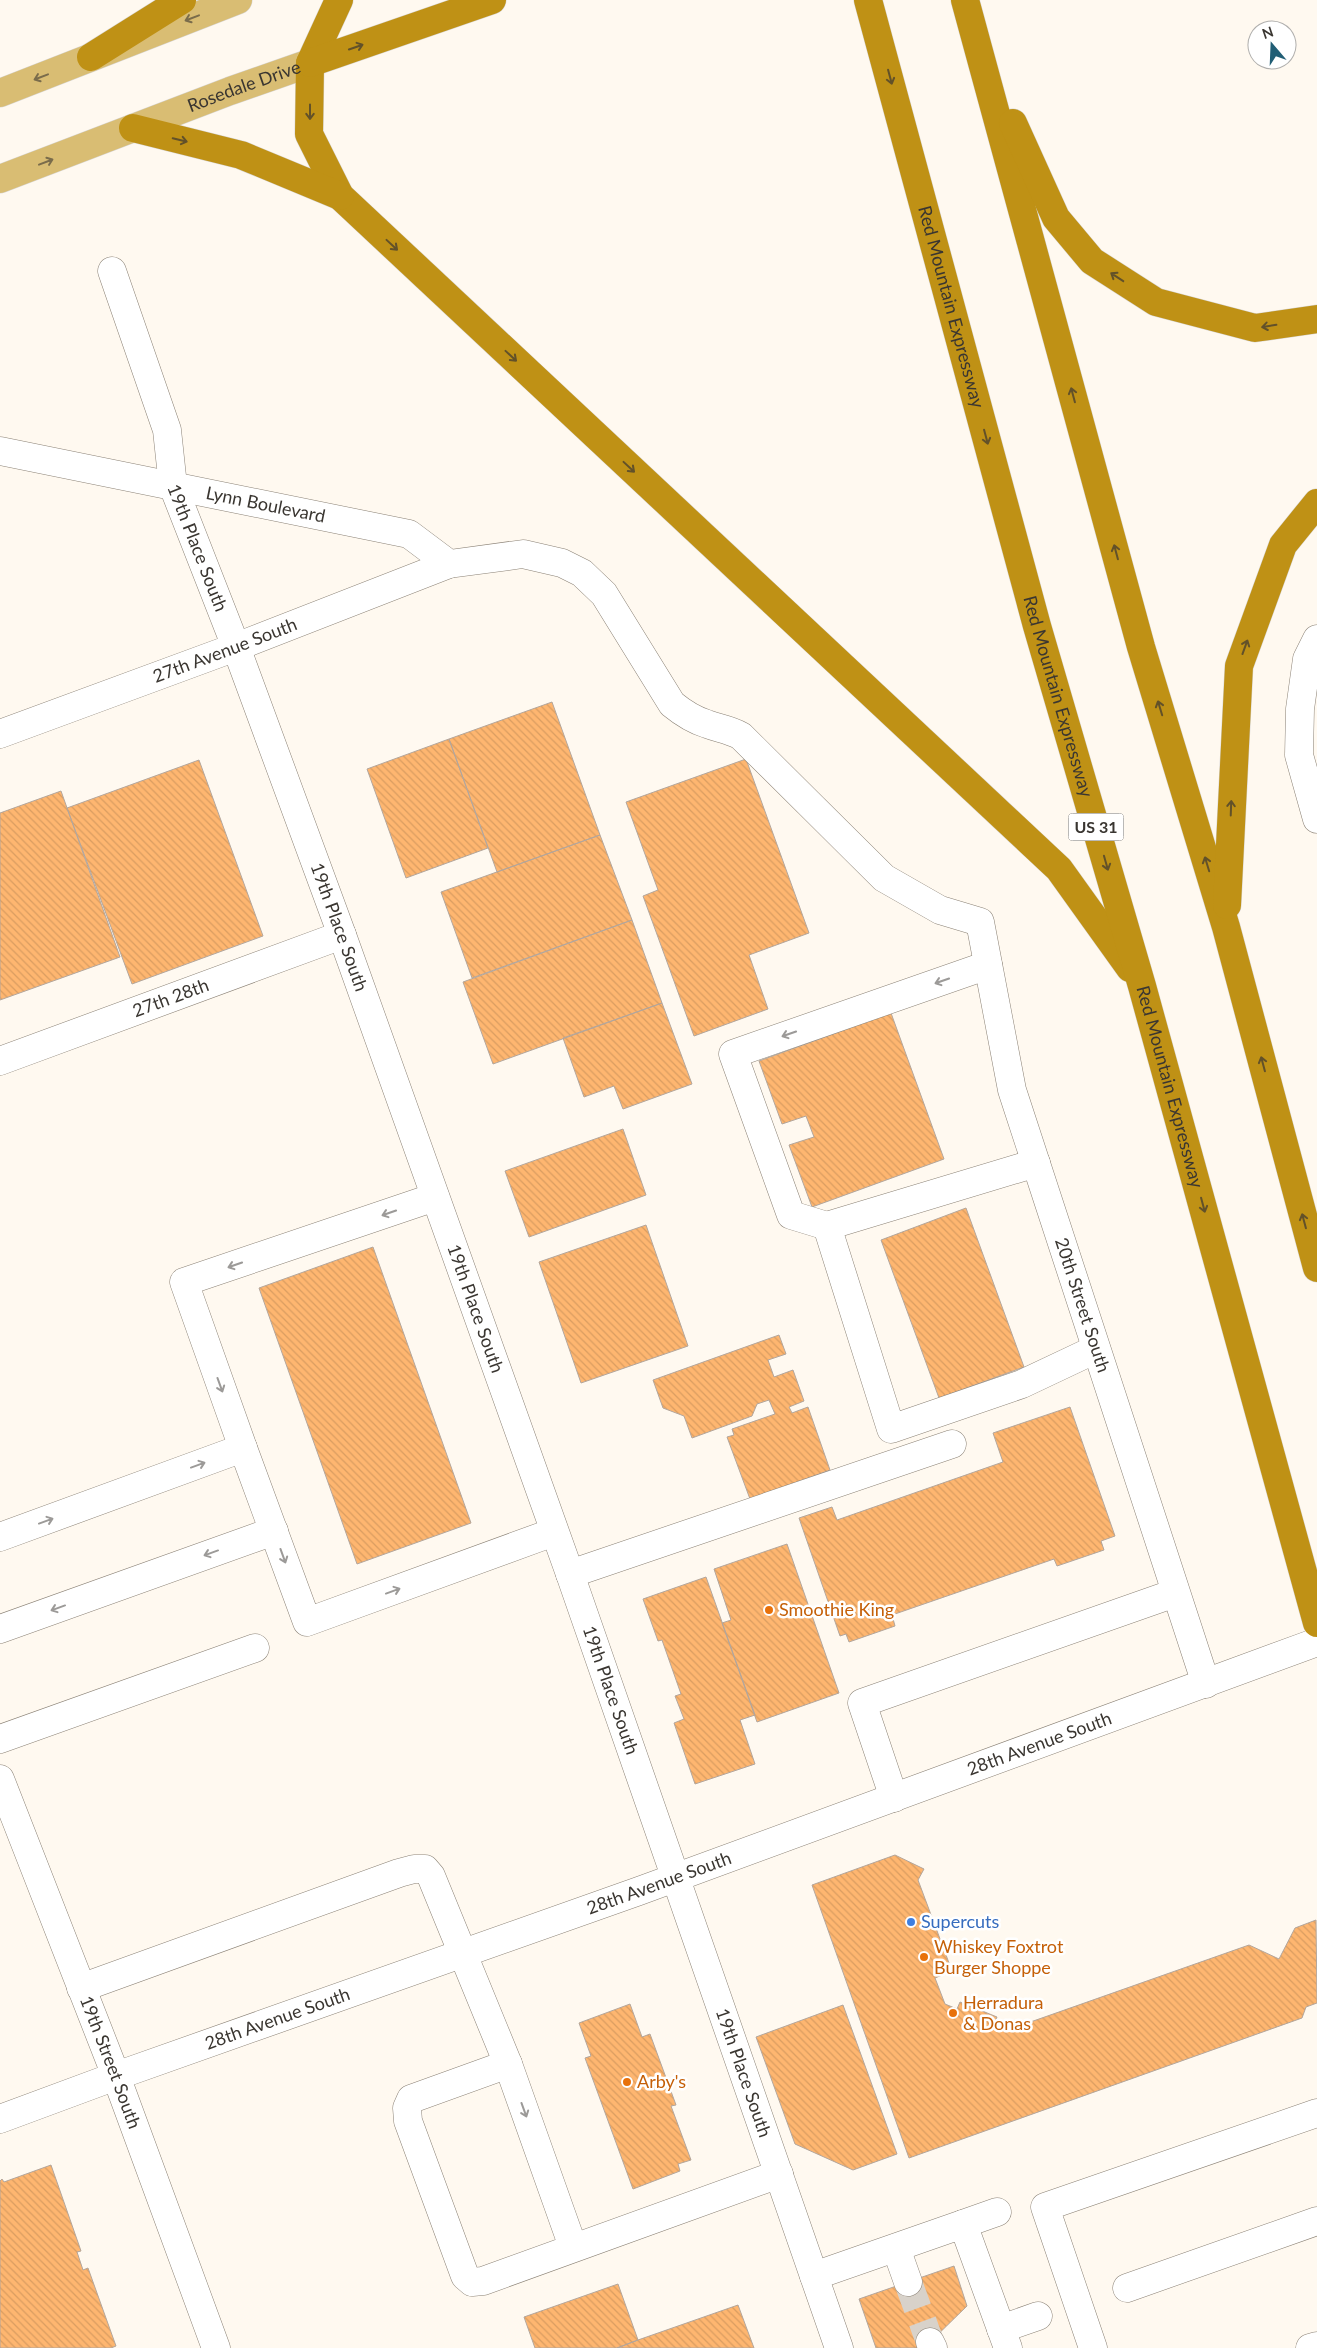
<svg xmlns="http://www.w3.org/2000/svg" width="1317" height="2348" viewBox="0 0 1317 2348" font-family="Lato,sans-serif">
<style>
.building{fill:url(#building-back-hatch);stroke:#b3a69c}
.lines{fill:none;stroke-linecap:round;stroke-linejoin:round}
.minor-tunnel{stroke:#d8d2ca;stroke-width:28;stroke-dasharray:28 14;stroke-linecap:butt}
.minor-casing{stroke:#8b8276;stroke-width:29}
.major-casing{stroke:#d8d7d6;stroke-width:29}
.highway-casing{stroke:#d8d7d6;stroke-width:29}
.minor{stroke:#fff;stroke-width:28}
.major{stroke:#d9bd73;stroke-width:28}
.highway{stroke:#bf9115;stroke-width:28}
.oneway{stroke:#7a6c4b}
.oneway2{stroke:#625129}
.oneway3{stroke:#9c9a98}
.food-dot{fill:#e8710a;stroke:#fff;stroke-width:2}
.shop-dot{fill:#3f7fe0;stroke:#fff;stroke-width:2}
.labels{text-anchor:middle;stroke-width:5;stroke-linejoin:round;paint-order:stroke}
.shield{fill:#fff;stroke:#75726f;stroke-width:1}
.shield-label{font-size:16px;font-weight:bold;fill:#3a3631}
.street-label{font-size:18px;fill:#3a3631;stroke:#fff}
.food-label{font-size:18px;fill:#c56008;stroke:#fff;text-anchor:start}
.shop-label{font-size:18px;fill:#366cbe;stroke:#fff;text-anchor:start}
</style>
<defs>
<pattern id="building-back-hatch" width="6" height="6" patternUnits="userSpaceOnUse" patternTransform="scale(1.25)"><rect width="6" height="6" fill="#feb670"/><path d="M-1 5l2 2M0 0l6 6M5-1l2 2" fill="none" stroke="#da9d61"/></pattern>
</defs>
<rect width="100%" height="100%" fill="#fff9f0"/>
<path class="building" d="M552 702 600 835 497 872 449 739Z
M449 739 488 848 406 878 367 769Z
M746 759 809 933 749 955 768 1009 694 1036 643 896 658 890 626 802Z
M199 760 263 936 132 984 67 808Z
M61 791 120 957 0 1000V813Z
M600 835 632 920 472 978 441 892Z
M632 920 662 1003 493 1064 463 982Z
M662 1003 692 1084 623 1109 614 1086 584 1097 563 1038Z
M891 1013 944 1159 812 1207 789 1145 814 1137 806 1116 782 1124 759 1061Z
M623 1129 646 1195 529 1237 505 1171Z
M966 1208 1024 1367 939 1398 881 1240Z
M646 1225 688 1346 581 1383 539 1262Z
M373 1247 471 1523 357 1564 259 1288Z
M779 1335 786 1354 768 1360 774 1377 793 1370 804 1401 789 1407 792 1413 808 1407 830 1470 750 1499 727 1437 734 1435 732 1429 775 1414 769 1400 757 1404 752 1416 692 1438 684 1416 663 1408 653 1380Z
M1070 1407 1115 1536 1101 1541 1104 1550 1057 1566 1054 1559 892 1615 895 1626 849 1642 846 1634 840 1636 799 1518 832 1507 837 1520 1003 1462 993 1433Z
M787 1544 839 1693 757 1722 722 1623 731 1620 714 1569Z
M706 1577 755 1715 740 1720 755 1764 695 1784 674 1723 684 1719 675 1696 681 1694 662 1640 658 1641 643 1599Z
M895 1855 924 1869 918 1880 952 1971 935 1978 945 2004 957 2009 960 2002 997 2017 993 2026 1005 2031 1249 1945 1279 1959 1295 1928 1316 1920 1317 2003 1306 2007 1302 2018 909 2158 812 1885Z
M630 2004 642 2037 650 2034 676 2105 671 2106 691 2160 678 2164 680 2171 633 2189 585 2058 591 2056 579 2023Z
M843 2005 897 2154 853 2170 795 2144 756 2037Z
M51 2165 81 2251 77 2252 83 2270 88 2268 116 2346 111 2348H0V2181L2 2179 4 2182Z
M954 2266 967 2306 924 2348H876L859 2299Z
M618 2284 638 2340 617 2348H535L524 2317Z
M738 2305 754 2348H617L638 2340Z"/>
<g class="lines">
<path class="minor-tunnel" d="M908 2282 930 2342"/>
<g class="minor-casing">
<g id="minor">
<path id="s1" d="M112 271 167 430 173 486 236 647 342 935 570 1574 839 2348"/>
<path id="s2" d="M0 451 409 534 449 564 523 554 562 563 582 573 604 594 672 704C683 713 694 720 707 724 720 729 728 729 741 736L884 878 940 910 980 922 1012 1090 1206 1684"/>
<path d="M1317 639 1307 659 1300 709 1299 755 1317 819"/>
<path id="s3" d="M0 734 236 647 449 564"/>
<path id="s4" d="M0 1061 342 935"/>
<path d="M1036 1163 827 1226 891 1429 1022 1384 1096 1349"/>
<path d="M827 1226 791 1215 733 1054 988 965"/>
<path d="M243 1448 184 1282 435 1197"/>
<path d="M0 1537 243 1448 307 1622 554 1532"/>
<path d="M570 1574 952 1444"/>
<path d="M0 1629 274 1531"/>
<path d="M0 1739 255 1648"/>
<path id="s5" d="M0 1779 116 2076 216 2348"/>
<path d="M894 1798 862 1703 1175 1593"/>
<path d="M81 1988 399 1873 414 1869H425L431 1876 508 2064 573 2247"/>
<path d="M508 2064 411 2099 407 2108 408 2121 465 2276 472 2282 483 2281 779 2174"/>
<path id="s6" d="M0 2119 116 2076 639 1891 1317 1642"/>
<path d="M963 2224 997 2212"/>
<path d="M896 2248 908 2282"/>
<path d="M814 2276 963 2224 1008 2348"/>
<path d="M1127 2288 1317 2221"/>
<path d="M1001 2329 1038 2316"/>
<path d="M930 2342 933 2348"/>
<path d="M1093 2348 1045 2207 1317 2113"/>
<path d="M1310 2348 1317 2346"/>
</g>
</g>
<g class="major-casing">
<g id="major">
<path d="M0 93 238 0"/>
<path id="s7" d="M0 179 230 91 310 63"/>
</g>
</g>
<g class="highway-casing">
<g id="highway">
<path d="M339 0 310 63 309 134 340 196 1059 869 1130 968"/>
<path id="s8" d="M868 0 1037 626 1142 986 1317 1623"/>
<path d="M965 0 1141 647 1226 927 1317 1268"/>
<path d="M91 57 182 0"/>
<path d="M310 63 492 0"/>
<path d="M1013 123 1056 218 1092 261 1156 302 1255 328 1317 319"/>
<path d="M133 128 241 155 340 196"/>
<path d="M1227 905 1239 666 1283 545 1317 503"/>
</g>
</g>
<use href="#minor" class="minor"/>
<use href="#major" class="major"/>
<use href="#highway" class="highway"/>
</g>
<defs><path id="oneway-shaft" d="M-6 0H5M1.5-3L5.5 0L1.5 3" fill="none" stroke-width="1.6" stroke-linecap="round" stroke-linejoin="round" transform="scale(1.25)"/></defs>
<g class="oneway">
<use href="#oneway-shaft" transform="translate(192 18) rotate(159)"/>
<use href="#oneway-shaft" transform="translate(41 77) rotate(159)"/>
<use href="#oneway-shaft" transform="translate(46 162) rotate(-21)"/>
</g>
<g class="oneway2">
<use href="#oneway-shaft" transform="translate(356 47) rotate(-19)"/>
<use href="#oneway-shaft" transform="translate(890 77) rotate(75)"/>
<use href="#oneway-shaft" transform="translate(310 112) rotate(90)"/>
<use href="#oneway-shaft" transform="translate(180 140) rotate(14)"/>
<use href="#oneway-shaft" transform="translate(392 245) rotate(43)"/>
<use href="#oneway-shaft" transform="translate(1117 277) rotate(-147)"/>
<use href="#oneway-shaft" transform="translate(1269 326) rotate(171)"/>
<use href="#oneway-shaft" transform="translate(511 356) rotate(43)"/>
<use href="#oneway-shaft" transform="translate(1073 395) rotate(-105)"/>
<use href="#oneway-shaft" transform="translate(986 437) rotate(75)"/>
<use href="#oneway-shaft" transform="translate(629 467) rotate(43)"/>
<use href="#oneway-shaft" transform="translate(1116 552) rotate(-105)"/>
<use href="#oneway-shaft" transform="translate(1245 647) rotate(-70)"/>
<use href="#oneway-shaft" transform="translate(1160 708) rotate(-107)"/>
<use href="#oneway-shaft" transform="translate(1231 808) rotate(-88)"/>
<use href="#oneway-shaft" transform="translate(1106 863) rotate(74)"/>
<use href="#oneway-shaft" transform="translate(1207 864) rotate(-107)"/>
<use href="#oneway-shaft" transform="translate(1263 1064) rotate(-105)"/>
<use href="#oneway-shaft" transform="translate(1203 1205) rotate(75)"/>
<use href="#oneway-shaft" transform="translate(1304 1221) rotate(-105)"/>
</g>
<g class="oneway3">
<use href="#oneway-shaft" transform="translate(942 981) rotate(161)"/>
<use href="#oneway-shaft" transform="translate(789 1034) rotate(161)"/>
<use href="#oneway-shaft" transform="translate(389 1213) rotate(161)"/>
<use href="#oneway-shaft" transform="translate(235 1265) rotate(161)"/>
<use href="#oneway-shaft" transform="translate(220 1385) rotate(70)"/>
<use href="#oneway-shaft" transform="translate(198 1465) rotate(-20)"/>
<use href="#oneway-shaft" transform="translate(46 1521) rotate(-20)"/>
<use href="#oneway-shaft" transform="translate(211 1553) rotate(160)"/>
<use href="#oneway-shaft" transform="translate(283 1556) rotate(70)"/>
<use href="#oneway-shaft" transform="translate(393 1591) rotate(-20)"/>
<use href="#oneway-shaft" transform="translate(58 1608) rotate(160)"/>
<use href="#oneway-shaft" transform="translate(524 2110) rotate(70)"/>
</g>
<g class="food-dot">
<circle cx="769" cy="1610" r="5"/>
<circle cx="924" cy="1957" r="5"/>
<circle cx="953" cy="2013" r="5"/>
<circle cx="627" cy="2082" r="5"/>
</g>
<circle class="shop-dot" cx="911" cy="1922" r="5"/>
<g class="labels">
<rect class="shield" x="1068.5" y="813.5" width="55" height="27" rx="4"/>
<g class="shield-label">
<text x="1096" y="833">US 31</text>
</g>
<g class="street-label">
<text dy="6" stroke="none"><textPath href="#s7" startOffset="261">Rosedale Drive</textPath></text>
<text dy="6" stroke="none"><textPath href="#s8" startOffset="318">Red Mountain Expressway</textPath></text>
<text dy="6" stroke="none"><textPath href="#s2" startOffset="271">Lynn Boulevard</textPath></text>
<text dy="6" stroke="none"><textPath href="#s1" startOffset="291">19th Place South</textPath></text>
<text dy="6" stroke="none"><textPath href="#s3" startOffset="240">27th Avenue South</textPath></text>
<text dy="6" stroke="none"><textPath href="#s8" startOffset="722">Red Mountain Expressway</textPath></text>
<text dy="6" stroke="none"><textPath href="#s1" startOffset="696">19th Place South</textPath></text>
<text dy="6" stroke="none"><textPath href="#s4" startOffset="182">27th 28th</textPath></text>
<text dy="6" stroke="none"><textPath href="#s8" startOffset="1128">Red Mountain Expressway</textPath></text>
<text dy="6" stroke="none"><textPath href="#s2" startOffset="1546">20th Street South</textPath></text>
<text dy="6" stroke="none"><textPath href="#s1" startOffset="1101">19th Place South</textPath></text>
<text dy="6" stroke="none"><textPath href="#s1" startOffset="1506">19th Place South</textPath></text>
<text dy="6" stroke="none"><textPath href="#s6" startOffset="1105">28th Avenue South</textPath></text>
<text dy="6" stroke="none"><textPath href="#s6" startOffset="700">28th Avenue South</textPath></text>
<text dy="6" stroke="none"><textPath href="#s6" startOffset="295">28th Avenue South</textPath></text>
<text dy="6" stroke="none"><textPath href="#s5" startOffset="304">19th Street South</textPath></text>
<text dy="6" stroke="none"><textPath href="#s1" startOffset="1911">19th Place South</textPath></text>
</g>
<g class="food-label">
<text x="779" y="1616">Smoothie King</text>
<text x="934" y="1953">Whiskey Foxtrot<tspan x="934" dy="21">Burger Shoppe</tspan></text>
<text x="963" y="2009">Herradura<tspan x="963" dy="21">&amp; Donas</tspan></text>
<text x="637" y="2088">Arby's</text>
</g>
<g class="shop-label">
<text x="921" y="1928">Supercuts</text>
</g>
</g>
<g transform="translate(1272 45) rotate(341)"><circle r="24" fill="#ffffff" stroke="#b0afad"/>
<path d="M0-4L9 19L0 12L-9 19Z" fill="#215e75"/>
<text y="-8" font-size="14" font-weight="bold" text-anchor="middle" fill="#3a3631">N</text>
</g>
</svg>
